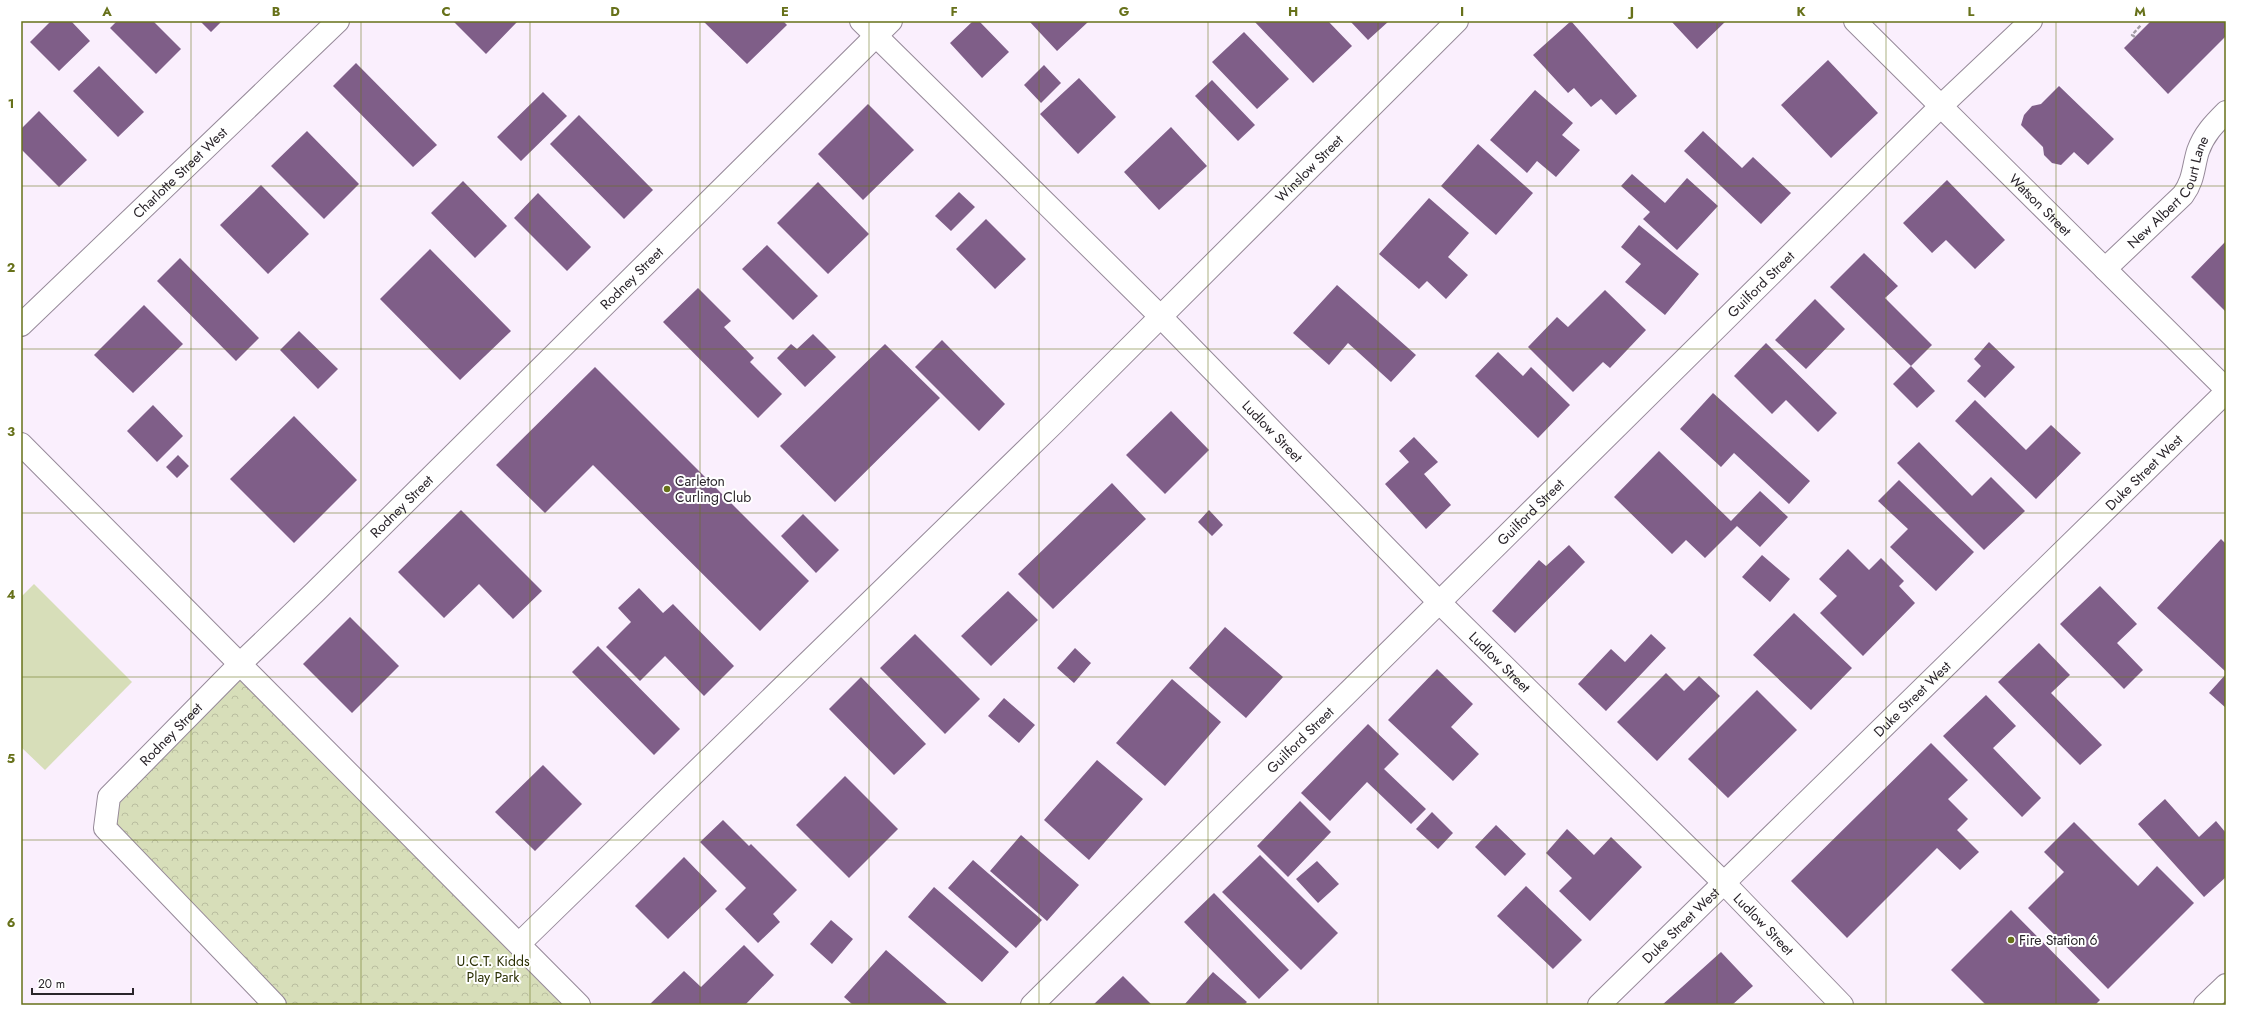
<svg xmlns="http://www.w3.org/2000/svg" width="2247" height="1026" viewBox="0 0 2247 1026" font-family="Jost,sans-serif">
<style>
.park{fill:url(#park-crowns)}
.pitch{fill:#d7deb9}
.building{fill:#7f5e88}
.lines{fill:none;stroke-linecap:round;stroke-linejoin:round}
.minor-casing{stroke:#968999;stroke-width:24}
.path{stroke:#a29aa4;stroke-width:2.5;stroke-dasharray:4 2;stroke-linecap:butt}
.minor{stroke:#fff;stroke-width:22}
.grid{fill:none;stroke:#67711a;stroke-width:1;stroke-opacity:0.55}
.poi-dot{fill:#67711a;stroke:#fff;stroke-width:1.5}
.labels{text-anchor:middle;stroke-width:4;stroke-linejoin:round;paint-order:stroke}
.street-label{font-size:14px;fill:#29242a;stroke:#fff}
.poi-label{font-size:14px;fill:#29242a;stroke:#fff;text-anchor:start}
.park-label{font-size:14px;fill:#2c3105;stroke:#fff}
.neatline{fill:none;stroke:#67711a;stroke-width:1.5}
.grid-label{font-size:13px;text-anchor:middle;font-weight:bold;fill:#67711a}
</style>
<defs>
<pattern id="park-crowns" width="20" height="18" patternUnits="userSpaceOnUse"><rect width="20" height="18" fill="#d7deb9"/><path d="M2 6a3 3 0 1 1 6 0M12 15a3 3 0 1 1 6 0" fill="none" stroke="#b9be9f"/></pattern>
</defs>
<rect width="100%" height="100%" fill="#faeffd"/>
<path class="park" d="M240 664 579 1005H275L105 828 109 797Z"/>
<path class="pitch" d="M34 584 132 682 45 770 21 747V597Z"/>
<path class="building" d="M51 21H71L90 41 59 71 30 42Z
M117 21H153L181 49 156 74 110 28Z
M200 21H222L211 32Z
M453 21H518L486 54Z
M703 21H783L787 25 747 64Z
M973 21H979L1009 52 982 78 950 43Z
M1029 21H1088V22L1057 51Z
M1254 21H1328L1352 46 1313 83Z
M1350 21H1389L1368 40Z
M1571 21 1637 96 1616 115 1601 99 1591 107 1574 88 1568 93 1533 55Z
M1671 21H1726L1697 49Z
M2151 21H2226V36L2168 94 2124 48Z
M1244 32 1289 79 1257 109 1212 62Z
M1828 60 1878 113 1831 158 1781 105Z
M356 63 437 145 413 167 333 86Z
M1044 65 1061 83 1041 103 1024 85Z
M99 66 144 112 118 137 73 91Z
M1079 78 1116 117 1078 154 1040 114Z
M1212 80 1255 125 1238 141 1195 96Z
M2059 86 2114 139 2088 165 2074 152 2061 165 2052 163 2044 155 2043 147 2021 125 2024 115 2032 106 2041 104Z
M1535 90 1573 123 1562 135 1580 150 1556 177 1537 161 1527 173 1490 140Z
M543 92 567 116 521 161 497 137Z
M868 104 914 150 863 200 818 154Z
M39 111 87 160 59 187 21 149V129Z
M579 115 653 190 624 219 550 144Z
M1171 127 1207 166 1159 210 1124 172Z
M307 131 359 184 324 219 271 166Z
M1703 131 1742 168 1753 157 1791 193 1761 224 1684 151Z
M1478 144 1533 193 1496 235 1441 186Z
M1632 174 1665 203 1687 178 1718 206 1677 250 1643 219 1650 212 1621 186Z
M1947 180 2005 240 1975 269 1946 240 1932 253 1903 223Z
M463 181 507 226 475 258 431 213Z
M818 182 869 234 828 274 777 223Z
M261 185 309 234 268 274 220 225Z
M959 192 975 207 951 231 935 216Z
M538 193 591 247 567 271 514 218Z
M1429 198 1469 233 1448 257 1468 275 1446 299 1427 281 1419 289 1379 254Z
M986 219 1026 259 995 289 956 249Z
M1639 225 1699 274 1665 315 1625 282 1641 264 1621 247Z
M2226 241V312L2191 277Z
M767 245 818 296 793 320 742 269Z
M430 249 511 331 460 380 380 299Z
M1864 253 1898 286 1885 298 1932 345 1911 366 1830 287Z
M180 258 259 338 236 361 157 281Z
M1337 285 1416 355 1391 382 1348 343 1329 365 1293 333Z
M698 288 731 321 724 327 754 358 750 362 782 394 758 418 663 322Z
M1605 290 1646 330 1610 368 1603 362 1573 392 1528 347 1557 317 1568 327Z
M1815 299 1845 329 1806 369 1775 340Z
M144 305 183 344 133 393 94 355Z
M299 331 338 369 318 389 280 350Z
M813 334 836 357 805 387 777 358 791 344 797 349Z
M942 340 1005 404 979 431 915 367Z
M1989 342 2015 367 1985 398 1967 381 1981 366 1974 359Z
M1766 343 1837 413 1818 432 1786 400 1772 414 1734 376Z
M885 344 940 398 835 502 780 446Z
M1498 352 1523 376 1531 367 1570 405 1538 438 1475 376Z
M1911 366 1935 391 1917 408 1893 384Z
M595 367 809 581 760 631 593 465 545 513 496 465Z
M1713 393 1810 481 1789 504 1734 453 1721 467 1680 429Z
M1975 400 2026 450 2051 425 2081 453 2036 499 1955 421Z
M153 405 183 436 157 462 127 431Z
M1171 411 1209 450 1165 494 1126 455Z
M294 416 357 480 294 543 230 479Z
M1414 437 1438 462 1424 474 1451 505 1426 529 1385 484 1409 462 1399 451Z
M1919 442 1972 496 1991 477 2025 511 1984 550 1897 463Z
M1659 451 1731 521 1760 491 1788 517 1760 547 1737 526 1705 558 1686 540 1672 554 1614 497Z
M178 455 189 466 177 478 166 467Z
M1899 480 1974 552 1936 591 1890 547 1908 529 1878 501Z
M1112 483 1146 519 1053 609 1018 574Z
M461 510 542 591 513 619 479 584 444 618 398 572Z
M1209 510 1223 525 1212 536 1198 522Z
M803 514 839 550 816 573 781 536Z
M2221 539 2226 544V672L2157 608Z
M1569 545 1585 562 1515 633 1492 611 1539 560 1546 566Z
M1848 549 1869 570 1881 558 1904 581 1899 586 1915 603 1863 656 1820 613 1837 596 1819 579Z
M1762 555 1790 579 1770 602 1742 577Z
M2100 586 2137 624 2117 643 2143 670 2124 689 2060 624Z
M639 588 663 613 673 604 734 666 704 696 665 656 640 681 606 647 631 622 618 608Z
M1008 591 1038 620 991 666 961 636Z
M1794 613 1852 668 1811 710 1753 655Z
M350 617 399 666 352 713 303 664Z
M1225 627 1283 677 1246 718 1189 668Z
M915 634 980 699 945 734 880 668Z
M1651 634 1666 648 1606 711 1578 684 1611 649 1625 662Z
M2039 643 2070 675 2051 693 2102 745 2080 765 1998 682Z
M598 646 680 729 654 755 572 672Z
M1075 648 1091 663 1074 683 1057 668Z
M1437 669 1473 704 1451 727 1479 754 1453 781 1388 720Z
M1666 673 1684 691 1699 676 1720 696 1657 761 1617 722Z
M2226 674V708L2209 693Z
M861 677 926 744 894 775 829 709Z
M1172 679 1221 722 1165 786 1116 743Z
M1757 690 1797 730 1728 798 1688 759Z
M1986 695 2016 726 1993 748 2041 798 2022 817 1943 736Z
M1004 698 1035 725 1019 743 988 716Z
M1368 724 1399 754 1384 769 1426 809 1411 824 1367 782 1330 821 1301 793Z
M1931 743 1968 780 1948 799 1968 819 1957 830 1979 852 1960 870 1937 848 1847 938 1791 881Z
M1097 760 1143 799 1089 860 1044 820Z
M543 765 582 804 535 851 495 812Z
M845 776 898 829 849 878 796 825Z
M2165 799 2199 837 2216 821 2226 833V877L2204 897 2138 824Z
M1300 801 1331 832 1288 877 1257 846Z
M1432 812 1453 833 1438 849 1416 829Z
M723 820 749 846 751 844 797 890 773 914 780 922 758 943 725 909 746 888 700 842Z
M2074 822 2138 886 2157 866 2194 903 2108 989 2028 908 2064 872 2044 852Z
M1496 825 1526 854 1505 876 1475 847Z
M1567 829 1594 855 1611 837 1642 867 1590 921 1559 891 1572 878 1546 853Z
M1021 835 1079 885 1047 921 990 871Z
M1260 855 1338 933 1301 970 1222 892Z
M684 857 717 891 668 939 635 906Z
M973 860 1042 920 1016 948 948 888Z
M1317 861 1339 884 1318 903 1296 879Z
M1526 886 1582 940 1553 969 1497 916Z
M934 887 1009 952 982 982 908 917Z
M1214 893 1289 970 1259 999 1184 922Z
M2011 910 2100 1000 2095 1005H1986L1951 970Z
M831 920 853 939 832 964 810 944Z
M744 945 774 975 745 1005H649L684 971 701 987Z
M886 950 949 1005H853L844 997Z
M1721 952 1753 986 1732 1005H1662Z
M1213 972 1247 1002 1244 1005H1184Z
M1123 976 1152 1005H1093Z"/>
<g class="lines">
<g class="minor-casing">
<g id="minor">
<path id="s1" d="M861 21 1161 317 1439 602 1724 883 1842 1005"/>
<path id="s2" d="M1855 21 2226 389"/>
<path id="s3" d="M2105 269 2183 195C2194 180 2193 167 2198 151 2204 134 2214 124 2226 112"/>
<path id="s4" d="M21 325 338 21"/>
<path d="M21 444 579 1005"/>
<path id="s5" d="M519 944 1054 423 1457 21"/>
<path id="s6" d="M275 1005 105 828 109 797 240 664 315 592 891 21"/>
<path id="s7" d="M1032 1005 1941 106 2031 21"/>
<path id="s8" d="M1599 1005 2226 392"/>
<path d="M2205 1005 2226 985"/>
</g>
</g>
<path class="path" d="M2135 37 2132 35 2141 25"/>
<use href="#minor" class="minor"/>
</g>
<path class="grid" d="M191 21V1005M361 21V1005M530 21V1005M700 21V1005M869 21V1005M1039 21V1005M1208 21V1005M1378 21V1005M1547 21V1005M1717 21V1005M1886 21V1005M2056 21V1005M21 186H2226M21 349H2226M21 513H2226M21 677H2226M21 840H2226"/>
<g class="poi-dot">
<circle cx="667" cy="489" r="4"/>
<circle cx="2011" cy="940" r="4"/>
</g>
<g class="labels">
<g class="street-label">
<text dy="5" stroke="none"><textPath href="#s5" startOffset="1107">Winslow Street</textPath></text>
<text dy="5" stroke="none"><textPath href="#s4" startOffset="220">Charlotte Street West</textPath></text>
<text dy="5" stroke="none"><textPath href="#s3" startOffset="102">New Albert Court Lane</textPath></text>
<text dy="5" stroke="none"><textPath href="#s2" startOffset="261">Watson Street</textPath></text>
<text dy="5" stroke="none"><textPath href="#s6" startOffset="1013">Rodney Street</textPath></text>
<text dy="5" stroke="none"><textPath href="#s7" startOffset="1025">Guilford Street</textPath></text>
<text dy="5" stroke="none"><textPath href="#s1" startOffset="581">Ludlow Street</textPath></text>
<text dy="5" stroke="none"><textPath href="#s8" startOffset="762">Duke Street West</textPath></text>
<text dy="5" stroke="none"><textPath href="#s6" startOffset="689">Rodney Street</textPath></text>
<text dy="5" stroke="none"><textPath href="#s7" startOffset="701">Guilford Street</textPath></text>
<text dy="5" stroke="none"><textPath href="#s1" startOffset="905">Ludlow Street</textPath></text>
<text dy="5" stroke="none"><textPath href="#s8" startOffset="438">Duke Street West</textPath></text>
<text dy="5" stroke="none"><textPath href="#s6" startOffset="365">Rodney Street</textPath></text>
<text dy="5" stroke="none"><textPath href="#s7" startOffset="377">Guilford Street</textPath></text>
<text dy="5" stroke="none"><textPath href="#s1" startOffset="1277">Ludlow Street</textPath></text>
<text dy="5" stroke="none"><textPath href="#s8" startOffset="114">Duke Street West</textPath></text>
</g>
<g class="poi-label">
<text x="675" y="486">Carleton<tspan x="675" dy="16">Curling Club</tspan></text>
<text x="2019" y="945">Fire Station 6</text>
</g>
<g class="park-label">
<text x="493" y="966">U.C.T. Kidds<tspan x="493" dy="16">Play Park</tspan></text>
</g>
</g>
<rect width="2247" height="1026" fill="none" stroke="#ffffff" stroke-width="44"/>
<path d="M32 988v6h101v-6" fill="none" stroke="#29242a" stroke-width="2"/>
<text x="38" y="988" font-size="12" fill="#29242a" stroke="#ffffff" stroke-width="3" paint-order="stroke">20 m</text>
<rect x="22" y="22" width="2203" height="982" class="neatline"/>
<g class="grid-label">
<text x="107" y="16">A</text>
<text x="276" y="16">B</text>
<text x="446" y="16">C</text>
<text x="615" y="16">D</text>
<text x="785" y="16">E</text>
<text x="954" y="16">F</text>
<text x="1124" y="16">G</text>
<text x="1293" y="16">H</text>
<text x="1462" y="16">I</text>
<text x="1632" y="16">J</text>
<text x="1801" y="16">K</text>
<text x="1971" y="16">L</text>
<text x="2140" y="16">M</text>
<text x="11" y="108">1</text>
<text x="11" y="272">2</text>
<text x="11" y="436">3</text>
<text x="11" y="599">4</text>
<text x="11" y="763">5</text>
<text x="11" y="927">6</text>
</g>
</svg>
